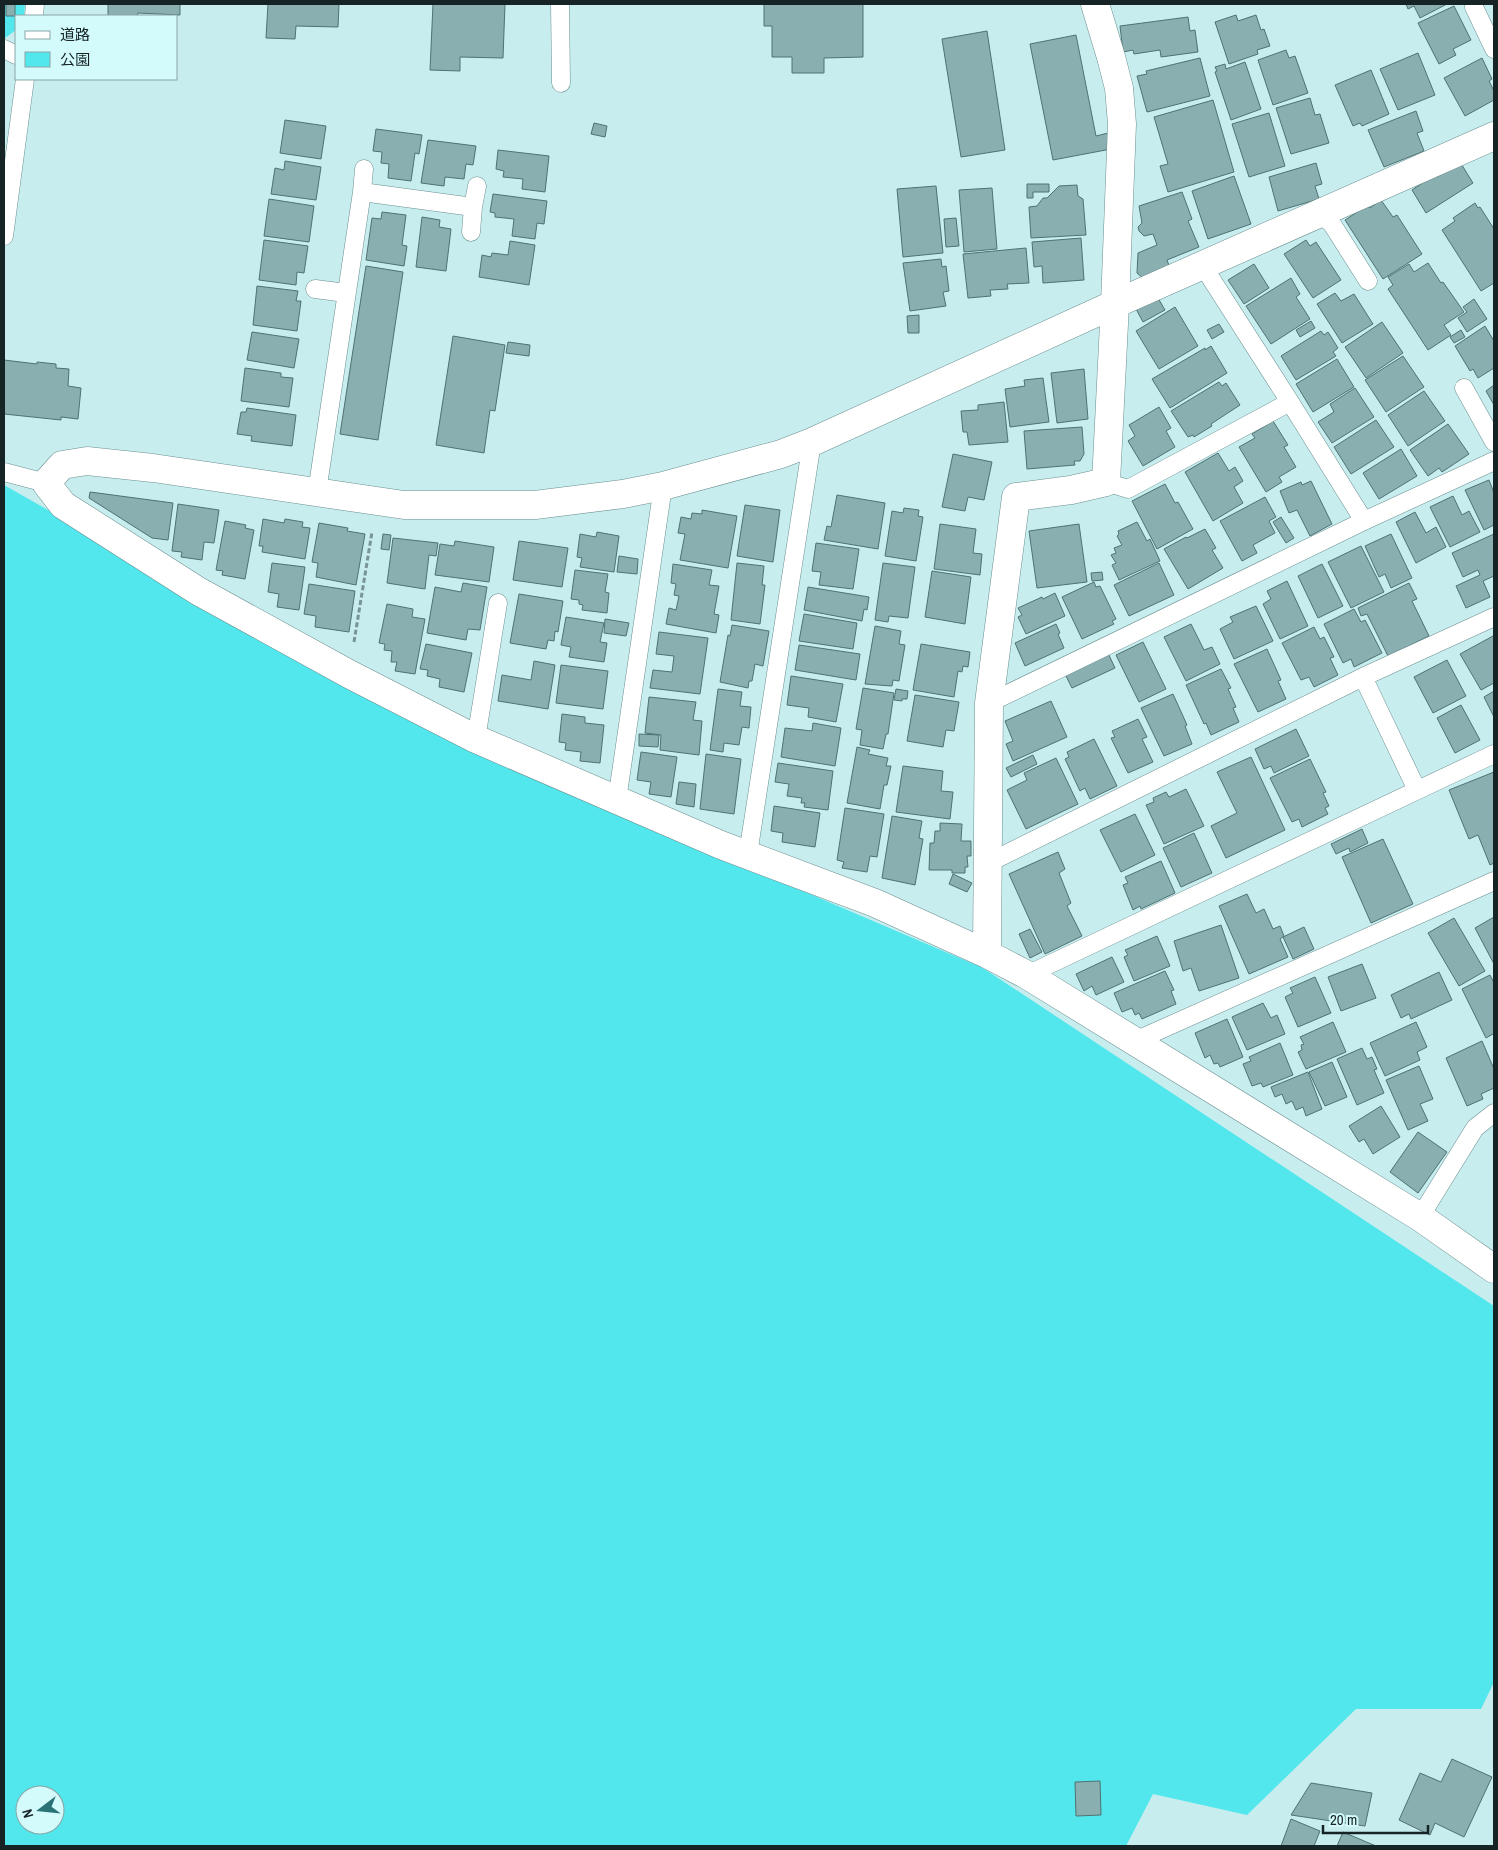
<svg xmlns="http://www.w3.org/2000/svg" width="1498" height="1850" viewBox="0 0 1498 1850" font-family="'Archivo Narrow','Noto Sans JP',sans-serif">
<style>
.green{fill:#52e7ec;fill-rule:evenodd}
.building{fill:#8aafb0;stroke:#4f7273}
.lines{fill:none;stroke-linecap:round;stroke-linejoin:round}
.lane-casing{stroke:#6c8f90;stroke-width:19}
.street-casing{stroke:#6c8f90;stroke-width:29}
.path{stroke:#799495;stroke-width:3;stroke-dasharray:5 2.5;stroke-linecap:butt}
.lane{stroke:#fff;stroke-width:18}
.street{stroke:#fff;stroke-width:28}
</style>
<rect width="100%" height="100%" fill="#c7edee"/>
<path class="green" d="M4 4H25L24 16H16V30L5 38Z
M4 485 464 746 983 968 1494 1306V1682L1481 1709H1356L1247 1815 1153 1794 1126 1846H4ZM25 1795H55V1825H25Z"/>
<path class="building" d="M6 4H15V16H6Z
M108 4H180V15L138 13 137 16H108Z
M268 4H339L338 27 296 26 295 39 266 38Z
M433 4H505L503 58 460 57V71L430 70Z
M764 4H863V57L824 58V73H792V57H772V26H764Z
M1406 4H1447L1420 18 1414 6 1408 9Z
M1454 6 1471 40 1453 49 1456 55 1439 64 1418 23Z
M1236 15 1238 21 1256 15 1261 30 1264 29 1270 46 1257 50 1258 54 1229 64 1215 22Z
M1188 17 1190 31 1195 30 1198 52 1161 57 1160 50 1134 54 1133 50 1123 52 1120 26Z
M987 31 1005 150 961 157 942 39Z
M1076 35 1096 136 1108 133 1111 149 1053 160 1030 44Z
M1286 50 1289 58 1295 56 1308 93 1273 105 1258 60Z
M1418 53 1435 95 1398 110 1380 69Z
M1200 58 1210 96 1147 112 1137 76 1147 74 1146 71Z
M1482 58 1492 79 1489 81 1494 91V100L1465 116 1444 78Z
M1245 62 1261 109 1231 120 1215 72 1217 71 1215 67 1225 64 1226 69Z
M1371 70 1389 114 1362 126 1360 123 1353 126 1335 85Z
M1310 98 1315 115 1320 114 1329 143 1291 154 1276 108Z
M1213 100 1234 172 1168 192 1160 166 1168 164 1154 117Z
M1416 111 1423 131 1417 133 1424 151 1384 167 1368 130Z
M1269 113 1285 166 1249 177 1232 124Z
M285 120 326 126 321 159 280 153Z
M594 123 607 126 605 137 591 134Z
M376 129 422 135 419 154 415 153 411 181 388 178 389 164 381 163 382 152 373 151Z
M428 140 476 146 473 165 466 164 464 179 445 177 444 186 421 183Z
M498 150 549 156 545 192 522 189 523 179 503 177 504 171 496 169Z
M285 161 321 167 316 200 271 194 275 168 284 170Z
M1460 162 1473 183 1426 213 1412 190 1436 174 1437 177Z
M1316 163 1322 184 1315 186 1319 199 1278 211 1269 177Z
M1234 176 1251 224 1208 239 1192 191Z
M1027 184H1049V192H1033V198H1027Z
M1077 185 1078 196 1083 199 1086 235 1031 238 1029 207 1037 206 1043 198H1047L1059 186Z
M936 186 943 253 903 257 897 189Z
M992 188 997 249 964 252 959 190Z
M1182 192 1192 219 1188 221 1199 247 1167 260 1170 268 1144 279 1137 273 1138 253 1157 245 1153 234 1144 236 1139 231 1138 227 1142 223 1139 206Z
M493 194 547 201 544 224 537 223 535 239 512 236 514 219 495 217V213L490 212Z
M269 199 314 206 309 242 264 236Z
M1381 200 1393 217 1397 215 1422 254 1383 279 1345 220 1368 205 1370 208Z
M1475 203 1478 208 1480 207 1494 229V283L1481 291 1442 230 1455 221 1453 218Z
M382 212 406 215 402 245 407 246 404 266 366 260 372 218 381 219Z
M422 217 440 220 439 227 451 229 446 271 416 267Z
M956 218 959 246 946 247 944 219Z
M1081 238 1084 280 1043 283 1042 266 1034 267 1032 242Z
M264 240 308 246 304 273 297 272 296 285 259 280Z
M1306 240 1310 246 1316 242 1341 280 1313 298 1284 254Z
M510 241 535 245 529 285 479 277 482 255 491 257 492 253 508 255Z
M1026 248 1029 283 1007 284 1008 289 990 290 991 296 968 298 963 254Z
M941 259 942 267 946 266 949 291 943 292 946 306 910 311 903 263Z
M1428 263 1441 283 1443 282 1464 312 1444 325 1451 335 1428 350 1388 289 1393 285 1388 277 1409 264 1414 272Z
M1254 264 1269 288 1244 304 1228 280Z
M366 266 403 272 378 440 340 434Z
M1291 278 1300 294 1296 297 1310 319 1271 344 1246 306Z
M257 286 298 291 296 301H301L297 331 253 325Z
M1335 293 1341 301 1354 294 1373 324 1342 343 1317 304Z
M1158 298 1165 310 1143 322 1136 309Z
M1474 299 1487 319 1467 332 1458 318 1467 312 1463 307Z
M1175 307 1198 346 1159 369 1136 331Z
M919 315V333H908L907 316Z
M1311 321 1315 328 1300 337 1296 330Z
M1382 322 1403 353 1366 378 1345 347Z
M1219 324 1224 332 1212 339 1207 330Z
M1485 326 1494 341V368L1478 378 1473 369 1470 371 1455 346Z
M1461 330 1465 337 1454 343 1450 337Z
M1321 331 1324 335 1328 332 1338 348 1333 352 1336 356 1296 380 1281 356Z
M252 332 299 339 294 368 247 360Z
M453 336 505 345 495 411 490 410 484 453 436 445Z
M508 342 530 345 529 356 506 353Z
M1211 346 1227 373 1170 408 1152 379 1205 348V350Z
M1403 356 1424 387 1386 412 1365 380Z
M1337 359 1354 387 1313 412 1296 384Z
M4 360 37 364V362L56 364V368L69 369 68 386 81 388 78 419 61 417V420L4 414Z
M245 368 281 373V377L293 378 289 407 241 401Z
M1084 369 1088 419 1057 423 1051 373Z
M1043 378 1049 422 1010 427 1005 389 1025 386 1024 380Z
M1219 382 1222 386 1226 383 1240 405 1211 424 1212 426 1194 437 1193 435 1188 437 1171 411Z
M1494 385V405L1486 391Z
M1355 388 1374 417 1332 443 1318 422 1334 412 1330 404Z
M1424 391 1445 421 1408 446 1388 415Z
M1004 402 1008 442 969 445 967 432H963L961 411 978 410V405Z
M1159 407 1171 428 1166 431 1175 447 1143 466 1128 441 1135 436 1129 425Z
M247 408 296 415 292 446 251 441 252 436 237 434 241 412H246Z
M1376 420 1394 447 1351 474 1334 447Z
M1273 421 1288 445 1284 447 1296 467 1279 477 1282 482 1266 492 1239 447 1255 438 1252 434Z
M1448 424 1469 454 1442 472 1439 468 1428 476 1410 450Z
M1082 427 1084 454 1080 461H1074L1075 465 1027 469 1024 431Z
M1401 449 1417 476 1379 499 1363 473Z
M1218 453 1229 471 1235 467 1243 481 1234 487 1243 503 1213 521 1185 472Z
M953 454 992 462 984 500 968 497 965 511 942 507Z
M1489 480 1494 493V525L1484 530 1465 490Z
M1311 481 1332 524 1310 536 1297 510 1289 513 1280 491 1301 482 1302 485Z
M1165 484 1175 503 1178 502 1193 529 1157 549 1132 501Z
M90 492 173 503 168 540 152 538 89 498Z
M837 495 885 503 878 549 824 540 827 526 831 527Z
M1453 496 1462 515 1469 511 1480 532 1450 547 1430 507Z
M1265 497 1276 517 1269 521 1275 533 1253 545 1257 553 1242 561 1220 521Z
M178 504 219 510 214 543 204 542 202 560 181 557 182 552 172 551Z
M745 505 780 510 773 562 737 556Z
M904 508 919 510 918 516 923 517 916 561 885 556 892 511 903 513Z
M702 510 737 516 728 568 680 560 685 534 678 533 681 517 691 519 692 513 702 514Z
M1415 512 1426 533 1436 527 1446 547 1416 563 1396 522Z
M1281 517 1294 538 1286 543 1273 522Z
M263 519 284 523 285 519 303 522 302 527 310 528 305 559 262 552 263 546H259Z
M225 521 246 525 245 528 254 530 245 579 222 575 223 571 216 570Z
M1137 522 1147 541 1150 539 1160 561 1119 580 1112 565 1116 563 1111 555 1116 553 1114 548 1122 545 1117 536 1119 534 1118 531Z
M319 523 348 528 347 531 365 534 356 585 316 577 318 563 312 562Z
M940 524 976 529 973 553 982 554 980 575 934 569Z
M1079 524 1087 582 1037 588 1029 531Z
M1205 529 1216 548 1212 550 1223 568 1188 589 1164 549 1186 537 1187 538Z
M597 532 619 536 614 572 580 567 582 558 577 557 580 534 596 537Z
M383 534 391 535 389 550 381 549Z
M1391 534 1412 578 1391 588 1385 574 1379 577 1365 546Z
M1494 534V576L1483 581 1490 597 1466 608 1456 586 1480 575 1478 570 1463 577 1452 553Z
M393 538 438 543 436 556 429 555 425 589 387 583Z
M455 541 494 547 489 582 435 575 440 544 454 546Z
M519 541 568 548 562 587 513 580Z
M816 543 859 549 853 589 819 585 821 572 812 571Z
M1361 546 1384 592 1351 608 1328 562Z
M619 556 638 559 637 574 617 572Z
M272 563 305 567 299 610 277 607 279 594 268 592Z
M737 563 764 566 762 585H765L760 624 731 620Z
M883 563 915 567 908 618 889 616 888 622 875 620Z
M1159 563 1174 595 1129 616 1114 585Z
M673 564 712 570 709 585 719 586 714 614 719 615 716 633 666 624 669 608 676 610 679 596 674 595 676 584 671 583Z
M1322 564 1343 606 1318 618 1298 576Z
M575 570 608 574 605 592 609 593 607 613 582 610 583 605 579 604V600L571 599Z
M932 571 971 577 965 624 925 617Z
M1102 572 1103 580 1092 581 1091 573Z
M1287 581 1308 626 1280 639 1263 604 1271 599 1267 591Z
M1094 582 1096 587 1100 586 1116 619 1112 621 1114 624 1082 639 1062 597Z
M463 583 487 587 480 630 468 629 466 640 427 633 435 587 461 592Z
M1409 583 1417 599 1412 601 1429 636 1388 656 1367 614 1361 616 1358 608Z
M309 584 355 591 349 632 315 627 316 616 304 614Z
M808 587 869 597 867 610 864 609 862 621 804 610Z
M1055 593 1065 616 1026 634 1018 617 1022 615 1018 608 1042 597 1043 599Z
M519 594 563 601 558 632 555 631 554 641 548 640 546 649 510 643Z
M387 604 413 609 412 617 425 619 415 674 395 671 397 662H391L392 651 384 650 385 644 379 643Z
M1256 606 1273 641 1234 659 1220 629 1233 622 1230 617Z
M1354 609 1361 622 1365 620 1382 653 1354 667 1351 659 1343 663 1324 624Z
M804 614 857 623 853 649 799 641Z
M566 617 604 623 600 642 607 643 604 662 569 657 571 647 561 645Z
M605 619 629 623 626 636 604 633Z
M1056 624 1060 633 1058 634 1064 648 1025 666 1015 643Z
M1191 624 1204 650 1212 647 1220 664 1186 681 1164 637Z
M732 625 769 631 763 666 755 664 752 681H749L748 688 720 682 728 635 730 636Z
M875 626 901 631 899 644 905 645 899 681 893 680 892 686 865 684Z
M1314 627 1320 639 1324 637 1334 657 1330 658 1338 675 1314 687 1309 677 1301 680 1282 643Z
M659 632 708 638 700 694 650 688 653 670 672 672 674 656 656 654Z
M1493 636 1494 639V683L1481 690 1460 654Z
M1143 642 1166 689 1139 702 1116 655Z
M426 644 472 653 464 692 439 687 440 679 427 676 428 670 420 669Z
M921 644 970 652 968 667 963 666 962 672 958 671 954 697 913 690Z
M799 645 860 654 856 680 795 670Z
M1267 649 1281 680 1278 681 1286 699 1258 712 1234 664Z
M1107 651 1115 668 1072 688 1064 672Z
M1447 660 1466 696 1433 713 1414 677Z
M534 661 555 665 548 709 498 701 502 675 531 680Z
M561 665 608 671 603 709 556 703Z
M1221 669 1231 688 1228 689 1236 707 1233 708 1239 722 1211 735 1206 723 1204 724 1186 685Z
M791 676 843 684 836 722 808 717 809 708 787 705Z
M863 688 894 693 888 734H886L883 749 860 745 862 730 856 729Z
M718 689 742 692 740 706 751 707 749 728 742 727 739 745 724 743 723 752 710 750Z
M896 689 908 691 907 699H902V701L894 700Z
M1494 691V717L1484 697Z
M1173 694 1187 725 1185 726 1192 744 1164 756 1141 708Z
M915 695 959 702 954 731 946 730 943 747 907 741Z
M649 697 696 702 693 720 702 721 699 755 660 750 661 735 645 733Z
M1051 701 1067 737 1013 761 1006 744 1013 741 1005 721Z
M1461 705 1480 740 1455 753 1437 718Z
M562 714 585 717V723L604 725 600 763 580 761 581 752 565 750 566 743 559 742Z
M1138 719 1147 737 1142 739 1153 762 1128 773 1111 738 1115 737 1112 731Z
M813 723 841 728 835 766 781 757 785 728 812 731Z
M1296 729 1309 756 1274 773 1271 766 1264 769 1255 749Z
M639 734 659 735 658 747 639 746Z
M1094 739 1117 786 1090 799 1085 788 1080 791 1065 759 1069 757 1067 752Z
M857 747 870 750 868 754 888 758 886 766H891L887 785H884L880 809 847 803Z
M641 752 677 757 671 797 649 794 651 782 637 780Z
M706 754 741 759 734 814 700 809Z
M1033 755 1037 764 1011 777 1006 768Z
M1251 757 1285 830 1226 858 1211 826 1237 813 1217 772Z
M1056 758 1078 804 1026 829 1007 790 1027 780 1024 773Z
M1310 759 1326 792 1323 793 1329 806 1325 808 1328 814 1302 827 1299 819 1292 822 1270 778Z
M778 763 833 771 828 810 804 807 805 803H801L802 798 787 796 789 784 775 782Z
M903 766 943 771 941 791 953 792 950 819 896 812Z
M1494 772V863L1490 865 1478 835 1469 839 1449 790Z
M679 782 696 784 694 807 676 804Z
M1186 789 1204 826 1164 844 1146 805 1154 802 1153 798 1166 792 1169 797Z
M774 806 820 813 815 847 782 842 783 833 771 831Z
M845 808 884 814 877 857 870 856 867 872 842 868 844 862 837 860Z
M1135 814 1155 855 1121 872 1100 830Z
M892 816 922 821 919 838 923 839 915 885 882 878Z
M940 823 962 824 961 841H971V856H967L968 867H965V873H952V870H929L930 843H934L935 831H940Z
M1362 829 1368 843 1350 852 1349 848 1336 854 1331 844Z
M1194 833 1212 873 1181 887 1163 848Z
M1383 839 1413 904 1371 923 1342 857Z
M1058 852 1065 869 1059 873 1071 903 1067 906 1082 936 1045 954 1009 874Z
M1161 861 1175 893 1141 909 1140 906 1133 910 1123 885 1128 883 1125 877Z
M953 874 972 883 967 892 949 884Z
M1247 894 1256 913 1264 909 1273 929 1280 926 1284 936 1280 939 1288 957 1249 974 1219 906Z
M1494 917V964L1475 928Z
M1454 918 1485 971 1459 986 1428 933Z
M1221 925 1239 978 1199 991 1191 968 1183 971 1174 941Z
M1304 927 1314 949 1293 959 1283 937Z
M1030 929 1042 952 1030 958 1019 934Z
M1157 936 1170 966 1134 981 1124 957 1128 955 1125 950Z
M1112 957 1124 982 1096 995 1092 986 1084 991 1076 974Z
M1362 964 1376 998 1341 1011 1328 977Z
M1165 971 1174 990 1171 991 1176 1004 1142 1019 1139 1013 1135 1015 1132 1008 1122 1012 1114 993Z
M1439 972 1452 1000 1411 1019 1409 1014 1401 1018 1391 995Z
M1490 975 1494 983V1036L1493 1034 1486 1038 1462 989Z
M1315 977 1331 1013 1298 1027 1285 997 1293 993 1290 988Z
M1263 1003 1271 1018 1277 1015 1285 1034 1247 1050 1232 1017Z
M1227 1019 1243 1057 1220 1067 1218 1063 1214 1064 1210 1055 1205 1058 1195 1033Z
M1333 1022 1346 1052 1306 1069 1298 1052 1302 1050 1301 1045 1304 1044 1300 1037Z
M1416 1022 1427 1047 1417 1052 1420 1060 1385 1076 1370 1043Z
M1482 1041 1494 1069V1088L1481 1094 1483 1099 1467 1106 1446 1058Z
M1280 1043 1293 1075 1263 1087 1261 1083 1252 1086 1243 1064 1251 1061 1249 1057Z
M1362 1048 1367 1059 1372 1057 1377 1069 1374 1070 1384 1093 1357 1105 1337 1059Z
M1332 1062 1347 1097 1325 1106 1309 1072Z
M1419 1066 1433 1099 1420 1104 1428 1121 1408 1130 1386 1080Z
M1308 1072 1322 1109 1306 1116 1303 1107 1296 1110 1292 1101 1286 1104 1282 1094 1275 1097 1271 1087Z
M1381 1106 1400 1137 1373 1154 1364 1139 1359 1142 1349 1126Z
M1418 1132 1447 1152 1418 1193 1390 1172Z
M1452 1759 1492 1777 1464 1837 1435 1823 1430 1835 1399 1820 1420 1773 1441 1782Z
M1100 1781 1101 1815 1076 1816 1075 1782Z
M1311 1783 1372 1793 1365 1826 1291 1815Z
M1291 1819 1320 1831 1314 1846H1281Z
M1343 1832 1376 1846H1337Z"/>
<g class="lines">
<g class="lane-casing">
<path id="lane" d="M560 4 561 83
M1474 7 1494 49
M34 16 35 4
M4 49 16 55
M362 192 364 169
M1321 214 1332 224 1368 281
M471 232 473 207
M4 236 25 79
M1203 266 1290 402 1364 521
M315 289 346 293
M1464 388 1494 442
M4 472 46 483
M1106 482 1128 489 1290 402
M317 492 362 192 473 207 477 186
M1363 677 1417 790
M989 703 1364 521 1494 461
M476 739 498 603
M617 800 663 486
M748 854 812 442
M988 863 1363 677 1494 617
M1027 975 1494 754
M1135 1041 1494 881
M1420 1217 1475 1128 1494 1113"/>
</g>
<g class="street-casing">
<path id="street" d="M1095 4 1111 57 1119 88 1122 124 1115 304 812 442 781 454 663 486 623 494 535 505H404L153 468 87 461 62 465 46 483 63 505 198 591 349 674 476 739 721 845 875 903 987 954 1027 975 1420 1217 1494 1269
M987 954 989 703 1016 497 1071 490 1106 482 1115 304 1494 136"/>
</g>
<path class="path" d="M354 642 372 532"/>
<use href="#lane" class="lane"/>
<use href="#street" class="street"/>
</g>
<rect width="1498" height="1850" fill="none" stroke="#162425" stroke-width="10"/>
<rect x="15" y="15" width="162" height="65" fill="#d4fbfc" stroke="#88a5a6"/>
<rect x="25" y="31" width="25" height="8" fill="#ffffff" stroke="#88a5a6"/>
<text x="60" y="40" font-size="15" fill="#162425">道路</text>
<rect x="25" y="52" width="25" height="15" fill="#52e7ec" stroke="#88a5a6"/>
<text x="60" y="65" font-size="15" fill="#162425">公園</text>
<g transform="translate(40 1810) rotate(254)"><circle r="24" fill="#d4fbfc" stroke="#88a5a6"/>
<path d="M0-4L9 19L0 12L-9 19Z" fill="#297376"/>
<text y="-8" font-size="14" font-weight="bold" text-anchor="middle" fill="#162425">N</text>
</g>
<path d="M1323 1825v8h105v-8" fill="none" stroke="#162425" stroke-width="2.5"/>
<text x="1330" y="1825" font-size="15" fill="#162425" stroke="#d4fbfc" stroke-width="4" paint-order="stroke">20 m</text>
</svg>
